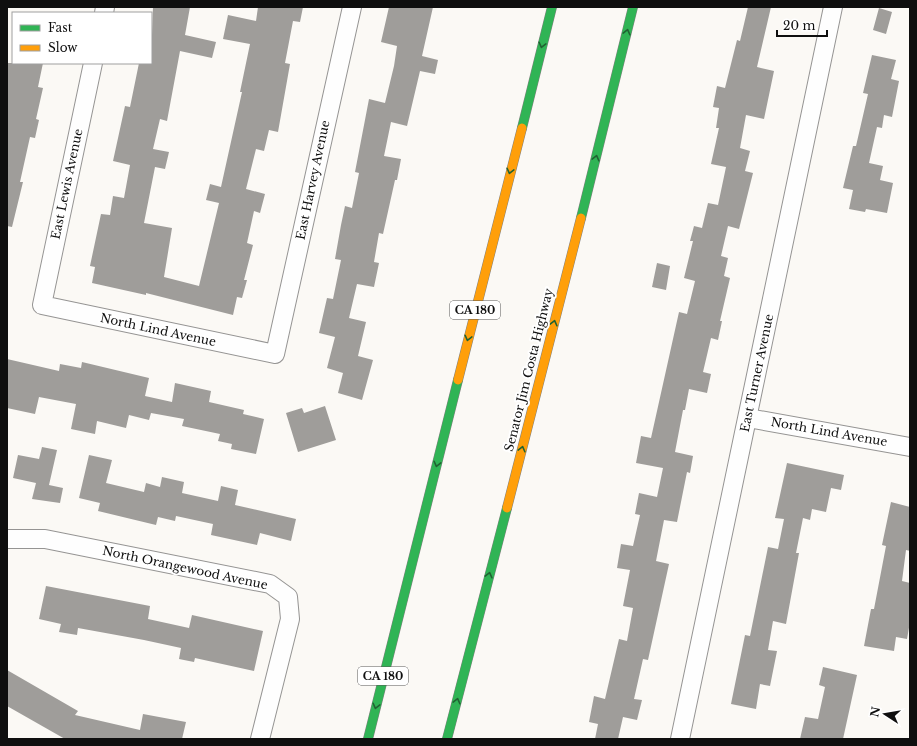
<svg xmlns="http://www.w3.org/2000/svg" width="917" height="746" viewBox="0 0 917 746" font-family="'Libre Baskerville',serif">
<style>
.building{fill:#9f9d9a}
.lines{fill:none;stroke-linecap:round;stroke-linejoin:round}
.street-casing{stroke:#959493;stroke-width:20}
.fast-casing{stroke:#838280;stroke-width:10}
.slow-casing{stroke:#838280;stroke-width:10}
.street{stroke:#fefefe;stroke-width:18}
.fast{stroke:#30b455;stroke-width:9}
.slow{stroke:#ff9f0a;stroke-width:9}
.oneway{stroke:#206232}
.labels{text-anchor:middle;stroke-width:4;stroke-linejoin:round;paint-order:stroke}
.shield{fill:#fff;stroke:#575757;stroke-width:1}
.shield-label{font-size:11px;font-weight:bold;fill:#0f0f0f}
.street-label{font-size:12px;fill:#0f0f0f;stroke:#fff}
</style>
<rect width="100%" height="100%" fill="#fbf9f5"/>
<path class="building" d="M153 7H190L185 35 216 42 212 58 180 51 167 121 160 119 153 149 169 152 165 169 155 167 144 223 172 228 164 277 199 286 219 203 206 200 210 184 221 187 242 92H240L250 44 223 39 228 15 256 21 258 7H303L300 22 293 21 285 63 290 64 278 132 269 130 264 151 256 149 246 189 265 194 260 213 254 211 247 243 253 245 244 280H247L242 298 237 297 233 315 146 293V295L92 283 95 267 90 266 101 214 110 215 113 196 124 198 130 165 113 161 125 106 130 107 139 63H151Z
M389 7H433L422 56 438 60 435 74 420 71 407 126 391 122 384 156 401 159 397 180H395L383 234 379 233 374 262 379 263 374 287 357 284 349 318 366 322 358 356 373 360 362 400 338 393 343 373 327 368 335 337 319 333 327 298 333 299 341 260 335 259 341 225 345 206 352 208 359 173 355 172 369 99 385 103 394 66 397 46 381 42Z
M748 7H771L757 67 774 71 764 119 746 115 740 148 750 151 745 171 753 173 739 229 728 226 721 256 728 258 724 276 730 278 720 321H722L718 340 711 338 703 372 711 374 707 393 689 389 685 410H683L675 452 693 456 690 473 687 472 677 522 664 520 656 561 669 564 648 660 643 659 634 699 642 700 637 720 623 717 618 739H595L598 724 589 722 594 696 605 699 619 639 627 641 633 608 623 606 630 570 617 568 621 544 633 546 640 515 635 514 639 493 657 497 663 468 636 463 641 436 651 438 679 312 687 314 695 281 684 278 693 241H690L694 226 702 228 708 203 718 205 726 167 711 164 719 128H716L719 108 713 107 717 86 725 88 737 40 740 41Z
M879 8 892 12 886 34 873 30Z
M872 55 896 60 891 79 899 81 892 117 884 115 882 128 877 127 869 163 883 166 880 180 893 183 887 213 866 209 865 212 849 209 853 190 843 188 853 146H856L868 94 863 93Z
M7 63H43L38 87 43 88 36 119 39 120 35 138 30 137 20 182H23L12 227 7 226Z
M657 263 670 266 666 290 652 287Z
M7 359 59 371 60 364 81 368 82 362 149 378 145 396 172 402 175 383 211 391 209 402 244 410 243 414 264 419 256 454 231 449 232 444 218 441 220 434 182 426 184 419 151 413 149 420 129 415 126 428 97 421 95 434 71 429 76 404 39 397 35 414 7 408Z
M325 406 336 440 298 452 286 413 302 408 304 413Z
M42 447 57 450 49 485 63 488 60 503 32 499 36 483 13 478 18 455 39 459Z
M89 455 112 460 106 483 144 492 146 483 160 487 162 477 184 482 182 493 218 501 221 486 238 490 235 505 296 519 291 541 260 533 257 545 211 535 213 524 176 516 175 521 158 517 156 525 98 511 100 503 79 498Z
M787 463 844 475 841 490 831 488 826 512 812 509 810 520 803 518 796 553H799L786 624 773 621 768 650 777 651 770 686 760 684 756 709 731 704 745 635 750 636 768 547 778 549 784 519 775 518Z
M891 502 910 507V551L906 550 902 581 910 583V622L907 639 896 637 894 651 864 646 871 609H874L886 546 882 545Z
M46 586 150 606 148 619 189 628 192 615 263 631 254 671 195 658 194 662 179 659 181 648 144 640 78 628 77 635 59 632 61 624 39 619Z
M823 667 857 675 843 739H800L805 717 818 719 825 687 819 685Z
M7 670 78 711 75 715 140 730 143 714 186 722 182 739H65L7 706Z"/>
<g class="lines">
<g class="street-casing">
<path id="street" d="M104 13 105 7
M93 63 42 305 275 354 352 7
M748 418 910 447
M7 539H45L270 584 288 597 290 619 260 739
M680 739 833 7"/>
</g>
<g class="fast-casing">
<path id="fast" d="M522 128 552 7
M581 218 633 7
M368 739 458 380
M447 739 507 508"/>
</g>
<g class="slow-casing">
<path id="slow" d="M458 380 522 128
M507 508 581 218"/>
</g>
<use href="#street" class="street"/>
<use href="#fast" class="fast"/>
<use href="#slow" class="slow"/>
</g>
<defs><path id="oneway-chevron" d="M-2-3.5L2.5 0L-2 3.5" fill="none" stroke-width="1.6" stroke-linecap="round" stroke-linejoin="round"/></defs>
<g class="oneway">
<use href="#oneway-chevron" transform="translate(627 32) rotate(-76)"/>
<use href="#oneway-chevron" transform="translate(542 45) rotate(104)"/>
<use href="#oneway-chevron" transform="translate(596 158) rotate(-76)"/>
<use href="#oneway-chevron" transform="translate(510 171) rotate(104)"/>
<use href="#oneway-chevron" transform="translate(554 323) rotate(-76)"/>
<use href="#oneway-chevron" transform="translate(468 338) rotate(104)"/>
<use href="#oneway-chevron" transform="translate(522 449) rotate(-76)"/>
<use href="#oneway-chevron" transform="translate(437 464) rotate(104)"/>
<use href="#oneway-chevron" transform="translate(489 575) rotate(-76)"/>
<use href="#oneway-chevron" transform="translate(457 701) rotate(-76)"/>
<use href="#oneway-chevron" transform="translate(376 706) rotate(104)"/>
</g>
<g class="labels">
<g class="shield">
<rect x="450" y="301" width="50" height="18" rx="3"/>
<rect x="358" y="667" width="50" height="18" rx="3"/>
</g>
<g class="shield-label">
<text x="475" y="314">CA 180</text>
<text x="383" y="680">CA 180</text>
</g>
<g class="street-label">
<text transform="translate(313 180) rotate(-78)" y="4">East Harvey Avenue</text>
<text transform="translate(67 184) rotate(-78)" y="4">East Lewis Avenue</text>
<text transform="translate(158 330) rotate(12)" y="4">North Lind Avenue</text>
<text transform="translate(529 370) rotate(-76)" y="4">Senator Jim Costa Highway</text>
<text transform="translate(757 373) rotate(-78)" y="4">East Turner Avenue</text>
<text transform="translate(829 432) rotate(10)" y="4">North Lind Avenue</text>
<text transform="translate(185 568) rotate(12)" y="4">North Orangewood Avenue</text>
</g>
</g>
<rect width="917" height="746" fill="none" stroke="#0f0f0f" stroke-width="16"/>
<rect x="12" y="12" width="140" height="52" fill="#ffffff" stroke="#9f9f9f"/>
<rect x="20" y="25" width="20" height="6" fill="#30b455" stroke="#9f9f9f"/>
<text x="48" y="32" font-size="12" fill="#0f0f0f">Fast</text>
<rect x="20" y="45" width="20" height="6" fill="#ff9f0a" stroke="#9f9f9f"/>
<text x="48" y="52" font-size="12" fill="#0f0f0f">Slow</text>
<g transform="translate(885 714) rotate(282)" stroke="#ffffff" stroke-width="3" paint-order="stroke">
<path d="M0-3L7 15L0 10L-7 15Z" fill="#0f0f0f"/>
<text y="-6" font-size="11" font-weight="bold" text-anchor="middle" fill="#0f0f0f">N</text>
</g>
<path d="M777 30v6h50v-6" fill="none" stroke="#0f0f0f" stroke-width="2"/>
<text x="783" y="30" font-size="12" fill="#0f0f0f" stroke="#ffffff" stroke-width="3" paint-order="stroke">20 m</text>
</svg>
